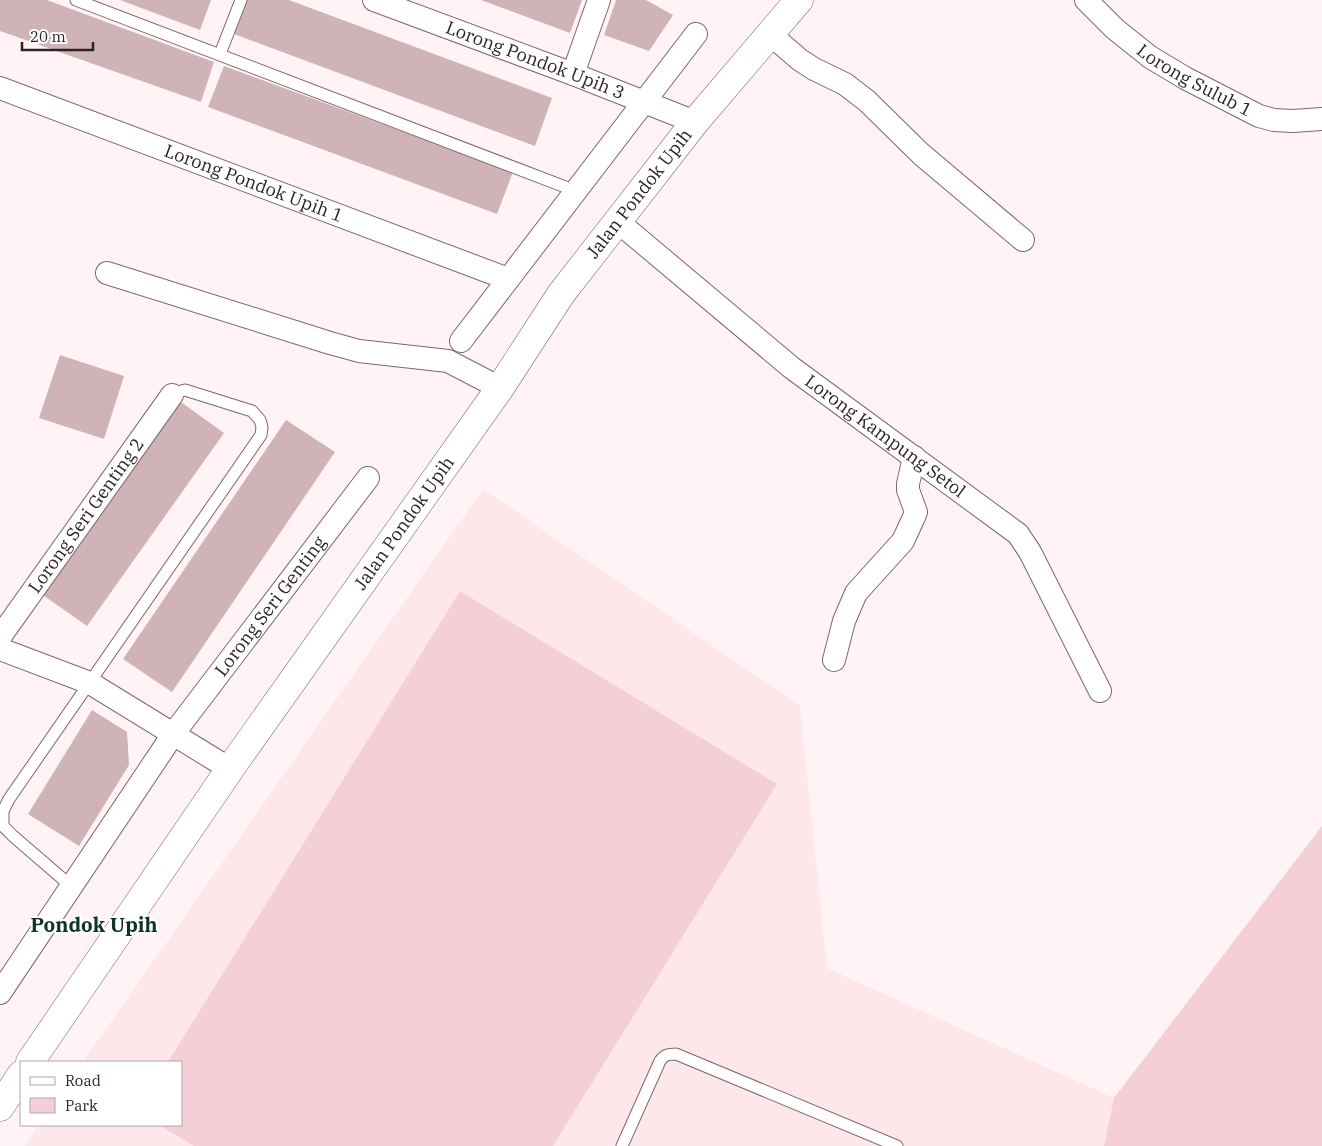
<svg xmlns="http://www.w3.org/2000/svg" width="1322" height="1146" viewBox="0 0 1322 1146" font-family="'IBM Plex Serif',serif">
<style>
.built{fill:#fee7eb}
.green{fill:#f4cfd7}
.building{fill:#cfb3b9}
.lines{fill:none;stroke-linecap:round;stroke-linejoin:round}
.lane-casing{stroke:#7f666b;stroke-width:13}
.street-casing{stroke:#7f666b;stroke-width:24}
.secondary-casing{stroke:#7f666b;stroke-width:29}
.lane{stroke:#fff;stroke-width:11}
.street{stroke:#fff;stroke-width:22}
.secondary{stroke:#fff;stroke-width:28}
.labels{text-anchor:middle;stroke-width:4;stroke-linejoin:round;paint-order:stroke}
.street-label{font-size:18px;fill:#2d2325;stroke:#fff}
.quarter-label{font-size:20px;font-weight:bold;fill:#10322e;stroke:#fff}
</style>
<rect width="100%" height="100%" fill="#fff3f5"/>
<path class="built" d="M483 489 800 706 827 968 1114 1098 1104 1146H25L39 1125H181V1062H83Z"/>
<path class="green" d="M460 591 777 784 553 1146H194L159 1125H181V1062H168Z
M1322 826V1146H1104L1114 1098Z"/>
<path class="building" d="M0 0H47L214 62 201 102 0 31Z
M120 0H211L200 30Z
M246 0H289L552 98 535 146 234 34Z
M481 0H582L570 33Z
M616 0H646L673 15 649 51 604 35Z
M224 66 513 172 497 214 208 107Z
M60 355 124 376 104 439 39 418Z
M178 400 224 433 87 626 40 593Z
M286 420 335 452 172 692 123 659Z
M92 710 127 732 129 765 79 846 28 814Z"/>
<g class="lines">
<g class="lane-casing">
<path id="lane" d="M76 0 576 191
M220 54 241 0
M71 886 13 836 3 826V811L9 799 261 435 262 427 260 420 252 411 185 390 177 392 172 395
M622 1146 660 1061C664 1055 668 1054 676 1054L897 1146"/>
</g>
<g class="street-casing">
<g id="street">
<path id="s1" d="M374 0 573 74 695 122"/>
<path id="s2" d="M1086 0 1115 29 1150 57 1185 78 1259 116 1274 120 1293 121 1322 119"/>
<path d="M771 35 800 60 814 69 845 84 867 101 921 154 1023 240"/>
<path d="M573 74 599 0"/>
<path id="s3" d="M0 88 508 279"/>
<path id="s4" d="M617 221 792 368 1018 534 1030 552 1100 691"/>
<path d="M107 273 330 343 359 351 448 361 500 388"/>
<path d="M461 341 696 34"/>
<path id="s5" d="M0 637 172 395"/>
<path d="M0 649 90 683 230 769"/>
<path d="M834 660 844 621 856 593 903 541 914 517 916 512 908 490V484L914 457"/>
<path id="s6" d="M0 993 174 733 368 478"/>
</g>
</g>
<g class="secondary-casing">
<g id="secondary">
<path id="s7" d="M30 1062 230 769 500 388 561 294 695 122 799 0"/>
<path d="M0 1107 21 1075"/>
</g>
</g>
<use href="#lane" class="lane"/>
<use href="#street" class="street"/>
<use href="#secondary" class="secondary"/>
</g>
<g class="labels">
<g class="street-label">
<text dy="6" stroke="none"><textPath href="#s1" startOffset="172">Lorong Pondok Upih 3</textPath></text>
<text dy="6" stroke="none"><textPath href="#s2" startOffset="136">Lorong Sulub 1</textPath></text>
<text dy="6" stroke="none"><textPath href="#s3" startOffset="271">Lorong Pondok Upih 1</textPath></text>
<text dy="6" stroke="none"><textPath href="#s7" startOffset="1061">Jalan Pondok Upih</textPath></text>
<text dy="6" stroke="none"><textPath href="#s4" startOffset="344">Lorong Kampung Setol</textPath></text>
<text dy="6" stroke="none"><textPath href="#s5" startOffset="149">Lorong Seri Genting 2</textPath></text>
<text dy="6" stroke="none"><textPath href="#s7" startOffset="656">Jalan Pondok Upih</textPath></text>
<text dy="6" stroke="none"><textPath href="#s6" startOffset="472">Lorong Seri Genting</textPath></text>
</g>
<g class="quarter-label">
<text x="94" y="932">Pondok Upih</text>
</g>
</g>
<rect x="20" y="1061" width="162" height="65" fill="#ffffff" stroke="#aba7a8"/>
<rect x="30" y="1077" width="25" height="8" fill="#ffffff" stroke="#aba7a8"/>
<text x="65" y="1086" font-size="15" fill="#2d2325">Road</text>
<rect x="30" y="1098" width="25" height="15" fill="#f4cfd7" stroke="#aba7a8"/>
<text x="65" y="1111" font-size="15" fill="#2d2325">Park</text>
<path d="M22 42v8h71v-8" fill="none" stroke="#2d2325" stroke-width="2.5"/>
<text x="30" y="42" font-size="15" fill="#2d2325" stroke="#ffffff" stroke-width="4" paint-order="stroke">20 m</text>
</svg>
